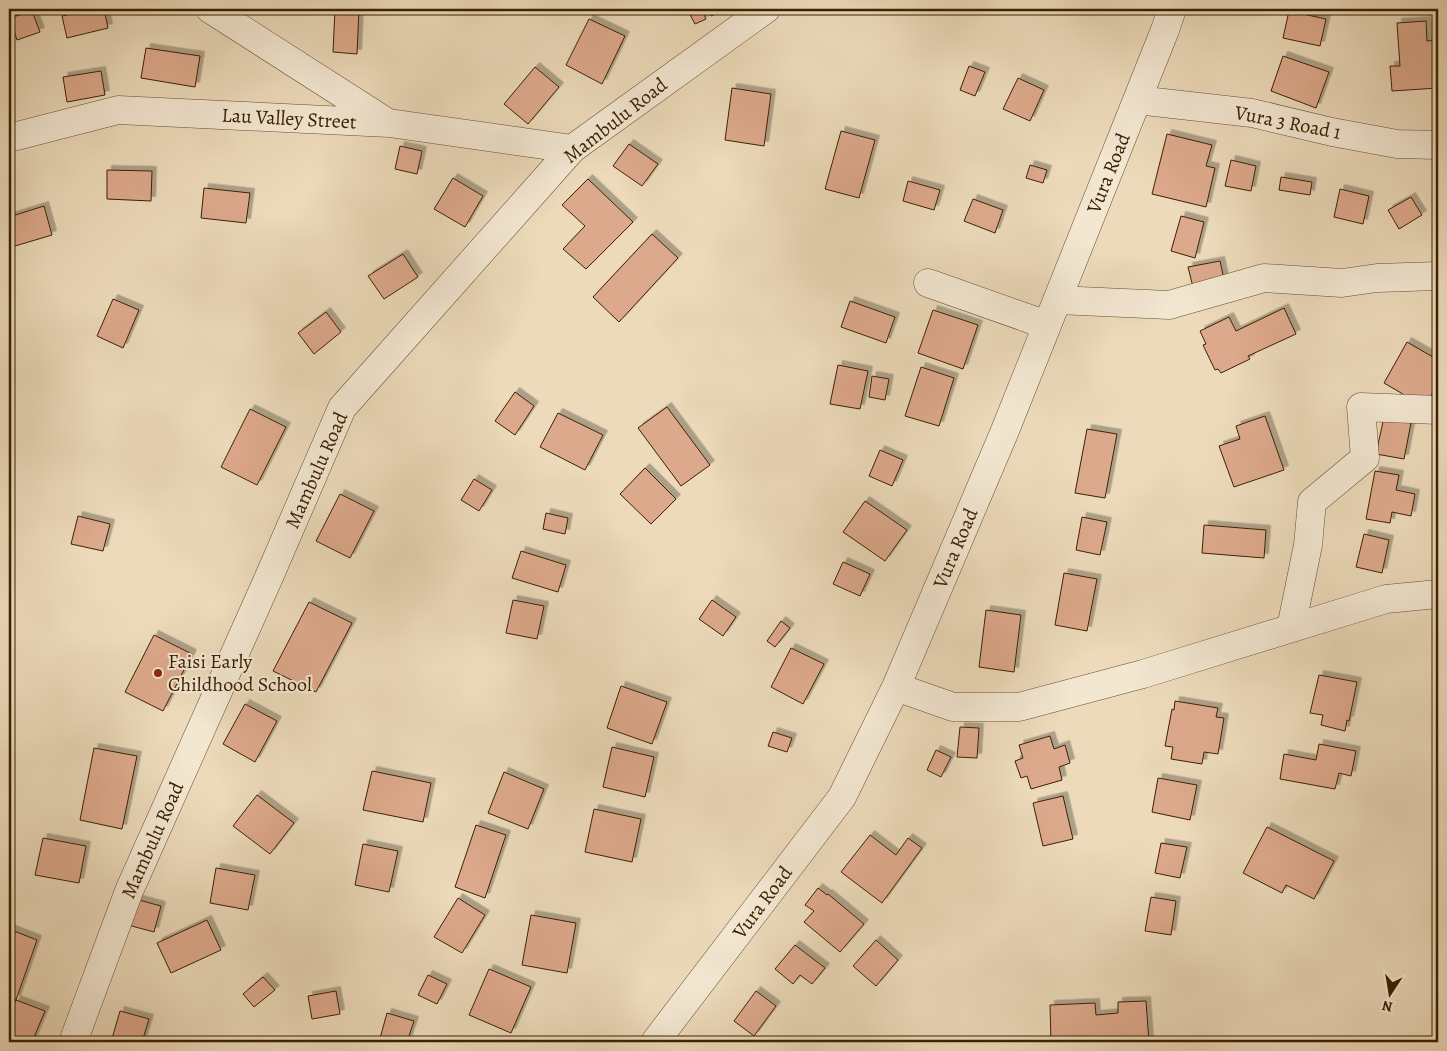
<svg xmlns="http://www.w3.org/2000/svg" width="1447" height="1051" viewBox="0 0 1447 1051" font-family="Alegreya,serif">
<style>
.building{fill:#dda98c;stroke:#3b2001;filter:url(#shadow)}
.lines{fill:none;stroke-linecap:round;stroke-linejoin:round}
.minor-casing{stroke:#674e2f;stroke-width:29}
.minor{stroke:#f3e7d2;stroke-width:28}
.poi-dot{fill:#8f2418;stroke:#f3e7d2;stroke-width:2}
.labels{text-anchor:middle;stroke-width:4;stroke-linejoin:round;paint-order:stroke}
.street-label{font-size:20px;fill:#3b2001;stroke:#f3e7d2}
.poi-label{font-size:20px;fill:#3b2001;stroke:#f3e7d2;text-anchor:start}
</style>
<defs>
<filter id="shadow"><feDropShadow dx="4.5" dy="-4.5" stdDeviation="0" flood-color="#0004"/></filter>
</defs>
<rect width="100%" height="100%" fill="#ecdaba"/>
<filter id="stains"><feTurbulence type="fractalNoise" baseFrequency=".004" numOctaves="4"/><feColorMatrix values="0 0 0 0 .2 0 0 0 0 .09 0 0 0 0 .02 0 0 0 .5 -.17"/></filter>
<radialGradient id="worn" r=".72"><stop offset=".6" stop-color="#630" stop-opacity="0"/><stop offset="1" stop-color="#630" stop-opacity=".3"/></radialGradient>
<path class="building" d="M93 9H104L108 28 67 38 62 16Z
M335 9H359L357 54 333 52Z
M687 9H701L706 19 695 24Z
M708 9H726L711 16Z
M32 11 40 32 17 40 10 18Z
M1289 11 1326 19 1320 46 1283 38Z
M589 19 625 36 602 84 566 65Z
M1426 21 1427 41 1438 40V88L1392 91 1390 66H1400L1397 23Z
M146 48 200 56 195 87 141 78Z
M1283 56 1329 72 1316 108 1271 91Z
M969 66 985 72 975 96 960 90Z
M535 67 559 87 528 124 504 104Z
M101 71 105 95 67 102 63 77Z
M1018 78 1044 90 1030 121 1003 109Z
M732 88 771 94 764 146 725 140Z
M841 131 875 140 859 198 825 189Z
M1167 134 1212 145 1206 166 1215 168 1206 207 1152 194Z
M629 144 658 164 642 186 613 166Z
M400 146 422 151 417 174 395 169Z
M1231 160 1256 166 1251 191 1225 186Z
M1030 165 1047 170 1043 183 1026 178Z
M107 170 152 171 151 201 107 199Z
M1281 177 1312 182 1310 195 1279 190Z
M453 178 483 196 465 227 434 209Z
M588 179 633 222 586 269 563 249 585 226 562 205Z
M908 181 940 190 934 210 903 201Z
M204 188 250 193 246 223 201 218Z
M1340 189 1369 196 1363 224 1334 217Z
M1411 197 1422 215 1399 229 1388 210Z
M973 199 1003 210 995 233 964 221Z
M44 206 52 235 15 246 9 227V217Z
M1181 216 1204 222 1195 258 1171 251Z
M652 234 678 258 619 322 593 297Z
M403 254 418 277 384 299 368 276Z
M1220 261 1225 284 1194 291 1188 267Z
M113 299 139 310 123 348 97 336Z
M850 301 895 317 886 343 841 327Z
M1284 308 1296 334 1248 356 1250 359 1221 373 1218 369 1215 370 1203 345 1206 344 1200 331 1229 317 1236 331Z
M933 310 978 325 963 369 918 353Z
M326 312 341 332 314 354 298 333Z
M1407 342 1438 360V383L1425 407 1384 383Z
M838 365 868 371 860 409 830 404Z
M921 367 954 378 939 426 905 416Z
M872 376 889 379 885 400 869 397Z
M515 392 534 406 515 435 495 421Z
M667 407 710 465 681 486 638 428Z
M250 409 286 427 257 485 221 467Z
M558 413 603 435 585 470 540 447Z
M1265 416 1284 470 1234 487 1219 446 1240 439 1236 426Z
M1384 417 1411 423 1404 459 1376 454Z
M1087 429 1117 434 1105 498 1075 493Z
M880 450 903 460 892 486 869 476Z
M645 468 676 499 651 524 620 494Z
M1375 471 1399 475 1396 490 1415 494 1411 516 1392 512 1390 523 1366 519Z
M474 479 492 490 479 511 461 500Z
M340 494 374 511 350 558 316 541Z
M865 501 907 530 885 561 843 532Z
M546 513 568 518 565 534 543 529Z
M78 516 110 524 103 551 71 544Z
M1082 517 1107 522 1100 555 1076 550Z
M1204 525 1266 530 1264 558 1202 553Z
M1364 534 1389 540 1382 573 1356 567Z
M521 551 566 565 558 592 512 578Z
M843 562 870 574 860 596 833 584Z
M1064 573 1097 579 1087 631 1055 625Z
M513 600 544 606 537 639 506 633Z
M712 600 736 617 723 636 699 619Z
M309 602 352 623 316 692 273 671Z
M986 610 1021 615 1014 672 979 667Z
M781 621 790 628 775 647 767 641Z
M154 635 192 654 163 711 125 692Z
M791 648 824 664 803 704 771 687Z
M1319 675 1357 682 1349 721 1347 720 1345 731 1321 725 1323 715 1310 713Z
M621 686 667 702 652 744 607 728Z
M1175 701 1218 708 1216 717 1224 718 1218 754 1204 752 1202 764 1171 759 1173 747 1165 746 1172 709 1174 710Z
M245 704 277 721 255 762 223 744Z
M960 727 979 728 977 758 957 757Z
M773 732 792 738 787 752 768 746Z
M1050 736 1054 749 1065 745 1070 763 1059 767 1062 780 1031 789 1027 776 1021 778 1015 761 1023 758 1019 745Z
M1319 744 1356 751 1351 776 1339 773 1335 789 1280 779 1284 754 1316 760Z
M612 747 654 757 645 797 603 787Z
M94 748 137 756 122 829 80 820Z
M936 750 951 757 941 777 927 770Z
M372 771 431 783 423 822 363 810Z
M504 772 544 789 528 829 488 813Z
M1158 778 1197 785 1190 820 1152 812Z
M257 795 294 823 270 854 233 826Z
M1063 796 1073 839 1043 846 1033 803Z
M594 809 641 819 632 862 585 852Z
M476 825 506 835 485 898 455 887Z
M1267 827 1334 861 1314 899 1286 885 1282 893 1243 873Z
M870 835 896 855 908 838 922 848 882 903 841 872Z
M43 838 86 846 79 883 35 875Z
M1161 843 1187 847 1180 878 1155 873Z
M363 844 398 851 389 892 355 885Z
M216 868 255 875 248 910 210 903Z
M818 888 827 895 828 894 864 924 840 952 804 922 814 911 805 905Z
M1151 897 1176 901 1171 935 1145 931Z
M458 898 485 915 462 953 434 937Z
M135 899 161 906 154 932 128 925Z
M531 915 576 923 567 973 522 965Z
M207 920 221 950 171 973 157 943Z
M9 929 37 940 16 1000 9 996Z
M876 940 898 960 876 986 853 966Z
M795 945 825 968 812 984 800 975 793 984 775 969Z
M489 969 531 987 511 1033 469 1015Z
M428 975 447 984 437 1004 418 995Z
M263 977 275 990 254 1007 243 994Z
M336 991 340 1014 312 1019 308 996Z
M756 991 776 1006 754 1036 734 1021Z
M16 1000 45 1011 32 1042H9V1017Z
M1146 1001 1149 1042H1051L1050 1005 1095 1003 1096 1015 1118 1013V1002Z
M120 1011 149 1019 142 1042H111Z
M387 1013 414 1021 407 1042H379Z"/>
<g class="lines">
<g class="minor-casing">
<path id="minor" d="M210 9 388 123
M1137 100 1252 113 1332 132 1397 144 1438 145
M9 138 118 110 389 123 572 149
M928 283 1047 325
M1057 300 1169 305 1264 278 1342 283 1377 278 1438 276
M1291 628 1308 545 1312 502 1365 458 1361 407 1438 410
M896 687 953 707H1019L1143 674 1386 599 1438 594
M73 1042 129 891 269 577 342 408 572 149 766 9
M655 1042 842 797 896 687 1004 433 1165 30 1172 9"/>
</g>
<use href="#minor" class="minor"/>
</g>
<circle class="poi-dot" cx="158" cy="673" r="5"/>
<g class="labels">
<g class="street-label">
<text transform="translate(289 118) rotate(3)" y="7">Lau Valley Street</text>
<text transform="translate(615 120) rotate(-38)" y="7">Mambulu Road</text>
<text transform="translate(1288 122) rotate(11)" y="7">Vura 3 Road 1</text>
<text transform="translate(1108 173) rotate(-68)" y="7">Vura Road</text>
<text transform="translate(316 470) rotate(-66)" y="7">Mambulu Road</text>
<text transform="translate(955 548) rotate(-67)" y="7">Vura Road</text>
<text transform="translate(152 840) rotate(-66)" y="7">Mambulu Road</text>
<text transform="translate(762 902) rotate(-53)" y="7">Vura Road</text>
</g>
<g class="poi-label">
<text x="168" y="668">Faisi Early<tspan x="168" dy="23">Childhood School</tspan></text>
</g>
</g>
<rect width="1447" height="1051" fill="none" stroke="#ecdaba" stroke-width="30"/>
<rect x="10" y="10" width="1427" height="1031" fill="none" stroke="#3b2001" stroke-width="2.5"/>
<rect x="15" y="15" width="1417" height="1021" fill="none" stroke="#3b2001"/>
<g transform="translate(1390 994) rotate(192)" stroke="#f3e7d2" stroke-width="4" paint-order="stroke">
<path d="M0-4L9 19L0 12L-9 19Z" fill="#3b2001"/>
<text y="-8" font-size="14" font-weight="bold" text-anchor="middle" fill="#3b2001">N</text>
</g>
<rect width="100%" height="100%" filter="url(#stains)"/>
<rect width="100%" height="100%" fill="url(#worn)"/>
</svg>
